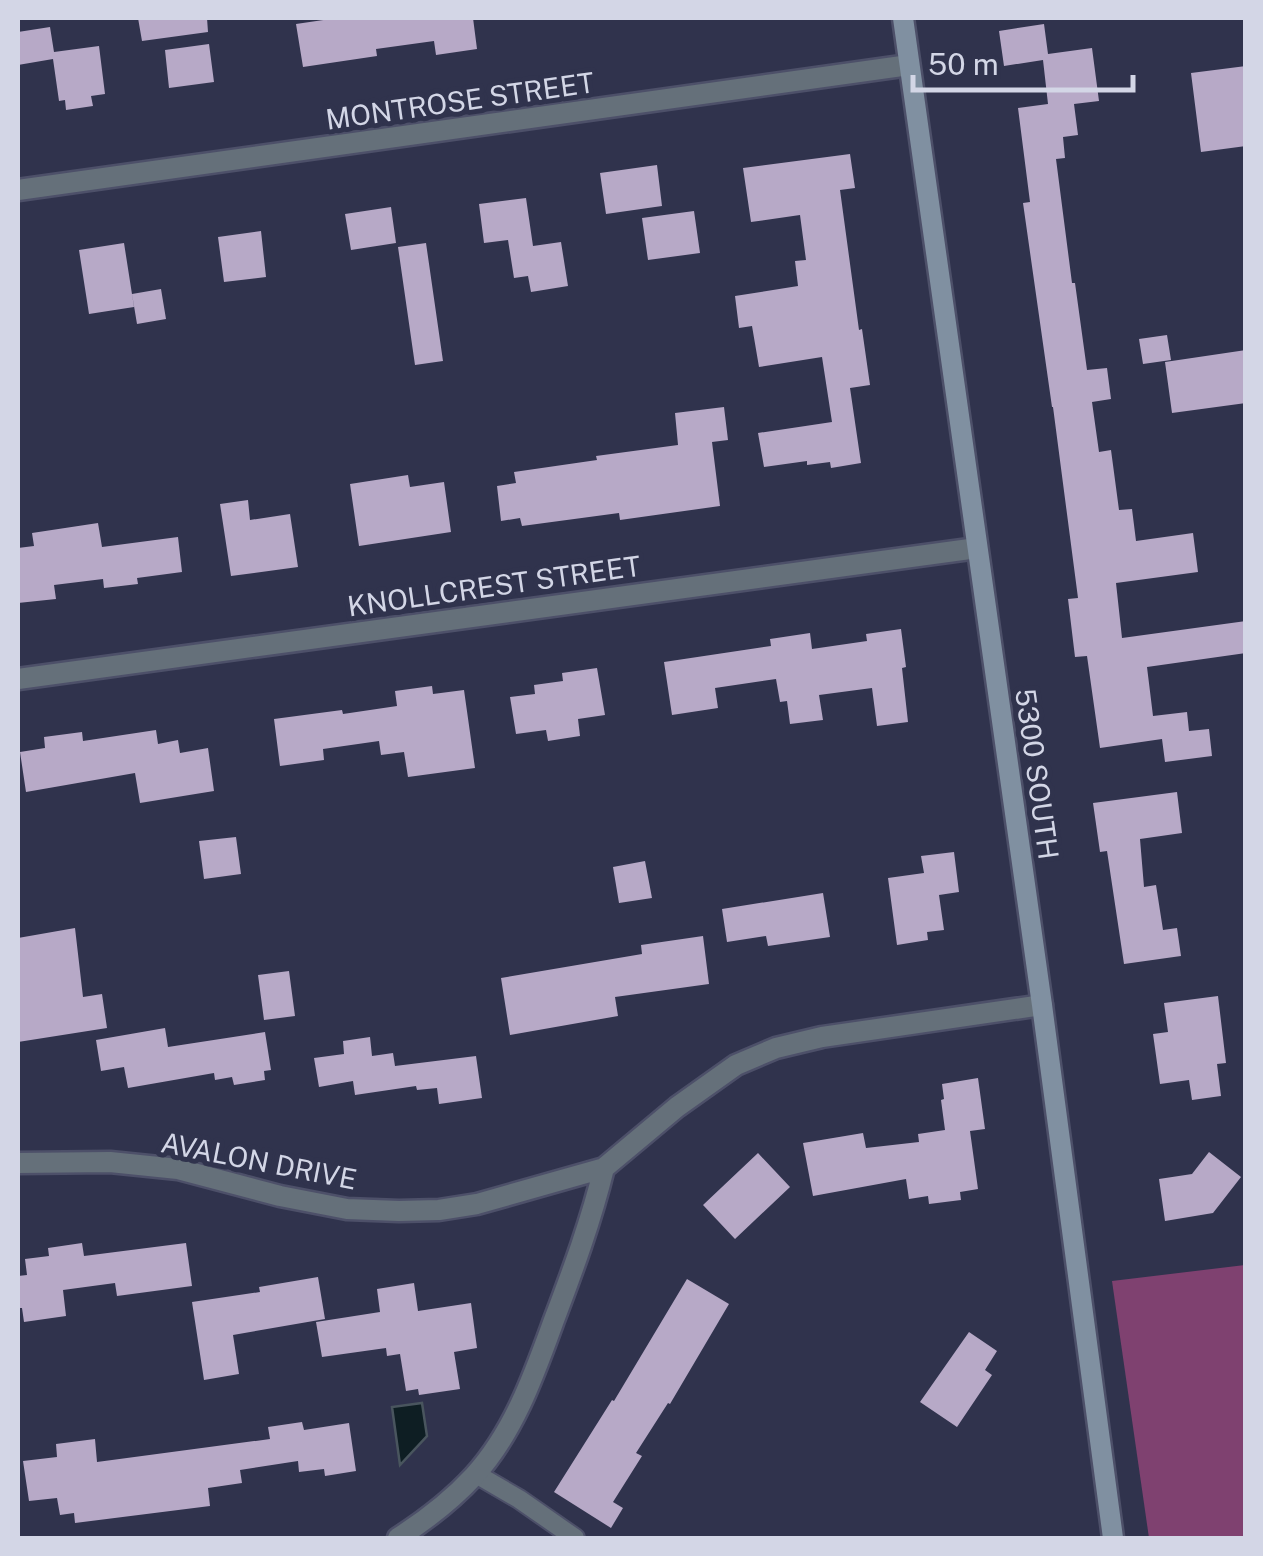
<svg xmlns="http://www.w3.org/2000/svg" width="1263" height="1556" viewBox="0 0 1263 1556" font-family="'Public Sans',sans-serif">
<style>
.green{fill:#7f4170}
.water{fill:#0e1e23;stroke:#49555e;stroke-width:2.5}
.building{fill:#b7a9c7}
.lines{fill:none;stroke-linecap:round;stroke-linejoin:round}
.lane-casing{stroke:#4d5069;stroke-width:22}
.street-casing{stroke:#4d5069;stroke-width:25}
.secondary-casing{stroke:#4d5069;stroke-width:25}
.lane{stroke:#65707a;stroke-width:18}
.street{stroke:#65707a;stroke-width:20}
.secondary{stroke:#8090a1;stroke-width:20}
.labels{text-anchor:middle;stroke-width:10;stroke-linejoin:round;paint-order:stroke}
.street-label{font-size:28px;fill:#d3d6e6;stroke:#30334d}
</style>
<rect width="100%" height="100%" fill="#30334d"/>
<path class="green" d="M1245 1265V1538H1149L1112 1281Z"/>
<path class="water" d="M422 1403 427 1436 400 1465 392 1407Z"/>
<path class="building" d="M138 18H207L208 32 142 41Z
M337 18H473L477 49 436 55 434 41 376 49 377 56 303 67 296 24Z
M1044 24 1048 54 1092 48 1099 101 1074 104 1078 135 1063 137 1065 158 1056 159 1072 283H1075L1087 370 1107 368 1111 399 1092 402 1099 452 1111 450 1119 510 1132 509 1136 541 1193 533 1198 572 1116 583 1122 638 1246 621V653L1147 667 1153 716 1187 712 1189 731 1209 729 1212 756 1165 762 1162 739 1100 748 1087 656 1075 657 1068 599 1078 598 1053 407H1052L1023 203 1030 202 1018 108 1048 104 1043 60 1004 66 999 31Z
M50 27 54 52 99 46 105 94 91 96 93 106 66 110 65 100 59 101 53 59 18 65V32Z
M209 44 214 82 169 88 165 50Z
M1246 66V146L1201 152 1191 73Z
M850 154 855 188 840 190 859 330 862 329 870 385 850 388 861 463 831 468 830 462 807 465V461L764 467 758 433 832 422 822 357 759 367 752 326 739 328 735 296 798 286 795 261 806 260 800 215 751 222 743 168Z
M657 165 662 206 606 214 600 173Z
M526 198 533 246 561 242 568 286 531 292 528 276 514 278 508 240 484 243 479 204Z
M391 207 396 243 351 250 345 214Z
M694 211 700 253 648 260 642 218Z
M261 231 266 277 224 282 218 237Z
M124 243 134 307 89 314 79 250Z
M426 243 443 361 415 365 398 247Z
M161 289 166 319 137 324 132 294Z
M1167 335 1171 360 1143 364 1139 339Z
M1246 350V403L1172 413 1165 362Z
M724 407 728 440 712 442 720 506 620 520 619 513 522 526 520 518 501 521 497 486 516 483 514 472 597 460 596 456 678 445 675 413Z
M408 475 410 487 444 482 451 532 359 546 350 484Z
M248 500 250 520 290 514 298 567 231 576 220 504Z
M98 523 102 547 178 537 182 572 137 578 138 584 104 588 103 579 54 585 56 599 18 603V548L34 546 32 533Z
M901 629 906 667 902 668 908 722 877 726 872 688 819 695 823 720 790 724 787 701 780 702 776 679 715 688 718 708 672 715 664 662 771 646 770 639 810 633 812 649 867 641 866 634Z
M597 668 605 715 578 719 580 736 548 741 546 730 516 734 510 697 535 694 534 685 563 681 562 673Z
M432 686 433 694 464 690 475 768 408 777 404 752 381 755 379 741 323 749 324 760 280 766 274 719 342 710 343 714 397 706 395 691Z
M156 730 158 744 178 740 180 753 208 748 214 791 140 803 135 773 26 792 20 752 45 748 44 737 82 732 83 741Z
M1177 792 1182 833 1140 839 1144 887 1156 885 1163 930 1177 928 1181 956 1124 964 1107 851 1100 852 1093 803Z
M236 837 241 874 204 879 199 841Z
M954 852 959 892 939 895 944 930 927 932 928 940 897 945 888 878 924 873 921 856Z
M645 861 652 898 619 903 613 867Z
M823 893 830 937 768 946 766 936 727 942 722 909Z
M75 928 83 997 102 994 107 1028 18 1042V938Z
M703 936 709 984 615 997 618 1016 510 1035 501 978 642 954 641 945Z
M289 971 295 1016 264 1020 258 975Z
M1218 996 1226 1063 1217 1064 1221 1096 1192 1100 1189 1080 1160 1084 1153 1034 1168 1032 1164 1003Z
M165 1028 168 1047 265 1032 271 1070 264 1071 265 1080 234 1085 232 1077 215 1080 214 1073 128 1088 124 1067 101 1071 96 1040Z
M370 1037 372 1056 393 1053 395 1066 476 1056 482 1098 439 1104 437 1088 417 1090 416 1086 355 1095 353 1081 319 1087 314 1058 344 1054 343 1041Z
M978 1078 985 1129 970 1131 978 1189 960 1192 961 1200 929 1204 928 1196 909 1199 906 1179 813 1196 803 1143 863 1133 866 1148 919 1142 918 1134 945 1130 941 1100 944 1099 942 1084Z
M1209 1152 1241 1177 1213 1213 1165 1221 1159 1179 1192 1174Z
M758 1153 790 1187 735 1239 703 1205Z
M82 1243 84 1256 186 1243 192 1286 117 1296 115 1283 63 1290 66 1316 24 1322 22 1308H18V1276L27 1275 25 1259 49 1256 48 1248Z
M318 1277 325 1319 233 1335 239 1374 204 1380 192 1302 260 1292 259 1287Z
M687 1279 729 1304 670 1404 668 1403 636 1453 642 1456 613 1502 623 1508 611 1528 554 1492 612 1400 614 1401Z
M414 1283 418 1311 471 1303 477 1348 454 1352 460 1389 419 1395 418 1389 406 1391 400 1354 387 1356 386 1348 322 1357 316 1322 380 1312 377 1289Z
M969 1332 997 1351 985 1370 992 1375 957 1427 920 1402Z
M302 1422 304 1430 349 1423 356 1471 325 1476 324 1469 299 1472 298 1461 240 1470 242 1483 208 1488 210 1506 75 1523 74 1513 60 1515 57 1498 29 1501 23 1461 57 1457 56 1444 95 1439 97 1462 270 1439 268 1427Z"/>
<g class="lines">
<g class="lane-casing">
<path id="lane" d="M476 1474 519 1499 575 1538"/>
</g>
<g class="street-casing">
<path id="street" d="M18 190 909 65
M18 679 977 548
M18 1163 110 1162 178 1169 280 1196 347 1209 399 1211 439 1210 477 1204 604 1168 677 1107 736 1065 776 1048 822 1037 1042 1005
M398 1538C426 1520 451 1501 474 1476 514 1432 534 1375 554 1320 573 1270 591 1221 604 1168"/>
</g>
<g class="secondary-casing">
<path id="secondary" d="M903 18 1042 1005 1113 1538"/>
</g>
<use href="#lane" class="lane"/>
<use href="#street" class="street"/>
<use href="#secondary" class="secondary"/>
</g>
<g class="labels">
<g class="street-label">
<text transform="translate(460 101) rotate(-8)" y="10">MONTROSE STREET</text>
<text transform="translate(494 586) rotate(-8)" y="10">KNOLLCREST STREET</text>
<text transform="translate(1037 774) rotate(82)" y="10">5300 SOUTH</text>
<text transform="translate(259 1161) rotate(11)" y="10">AVALON DRIVE</text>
</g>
</g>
<rect width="1263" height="1556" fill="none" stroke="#d3d6e6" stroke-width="40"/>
<path d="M913 75v15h220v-15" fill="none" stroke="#d3d6e6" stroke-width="5"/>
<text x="928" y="75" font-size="30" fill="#d3d6e6" stroke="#30334d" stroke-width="8" paint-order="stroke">50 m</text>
</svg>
